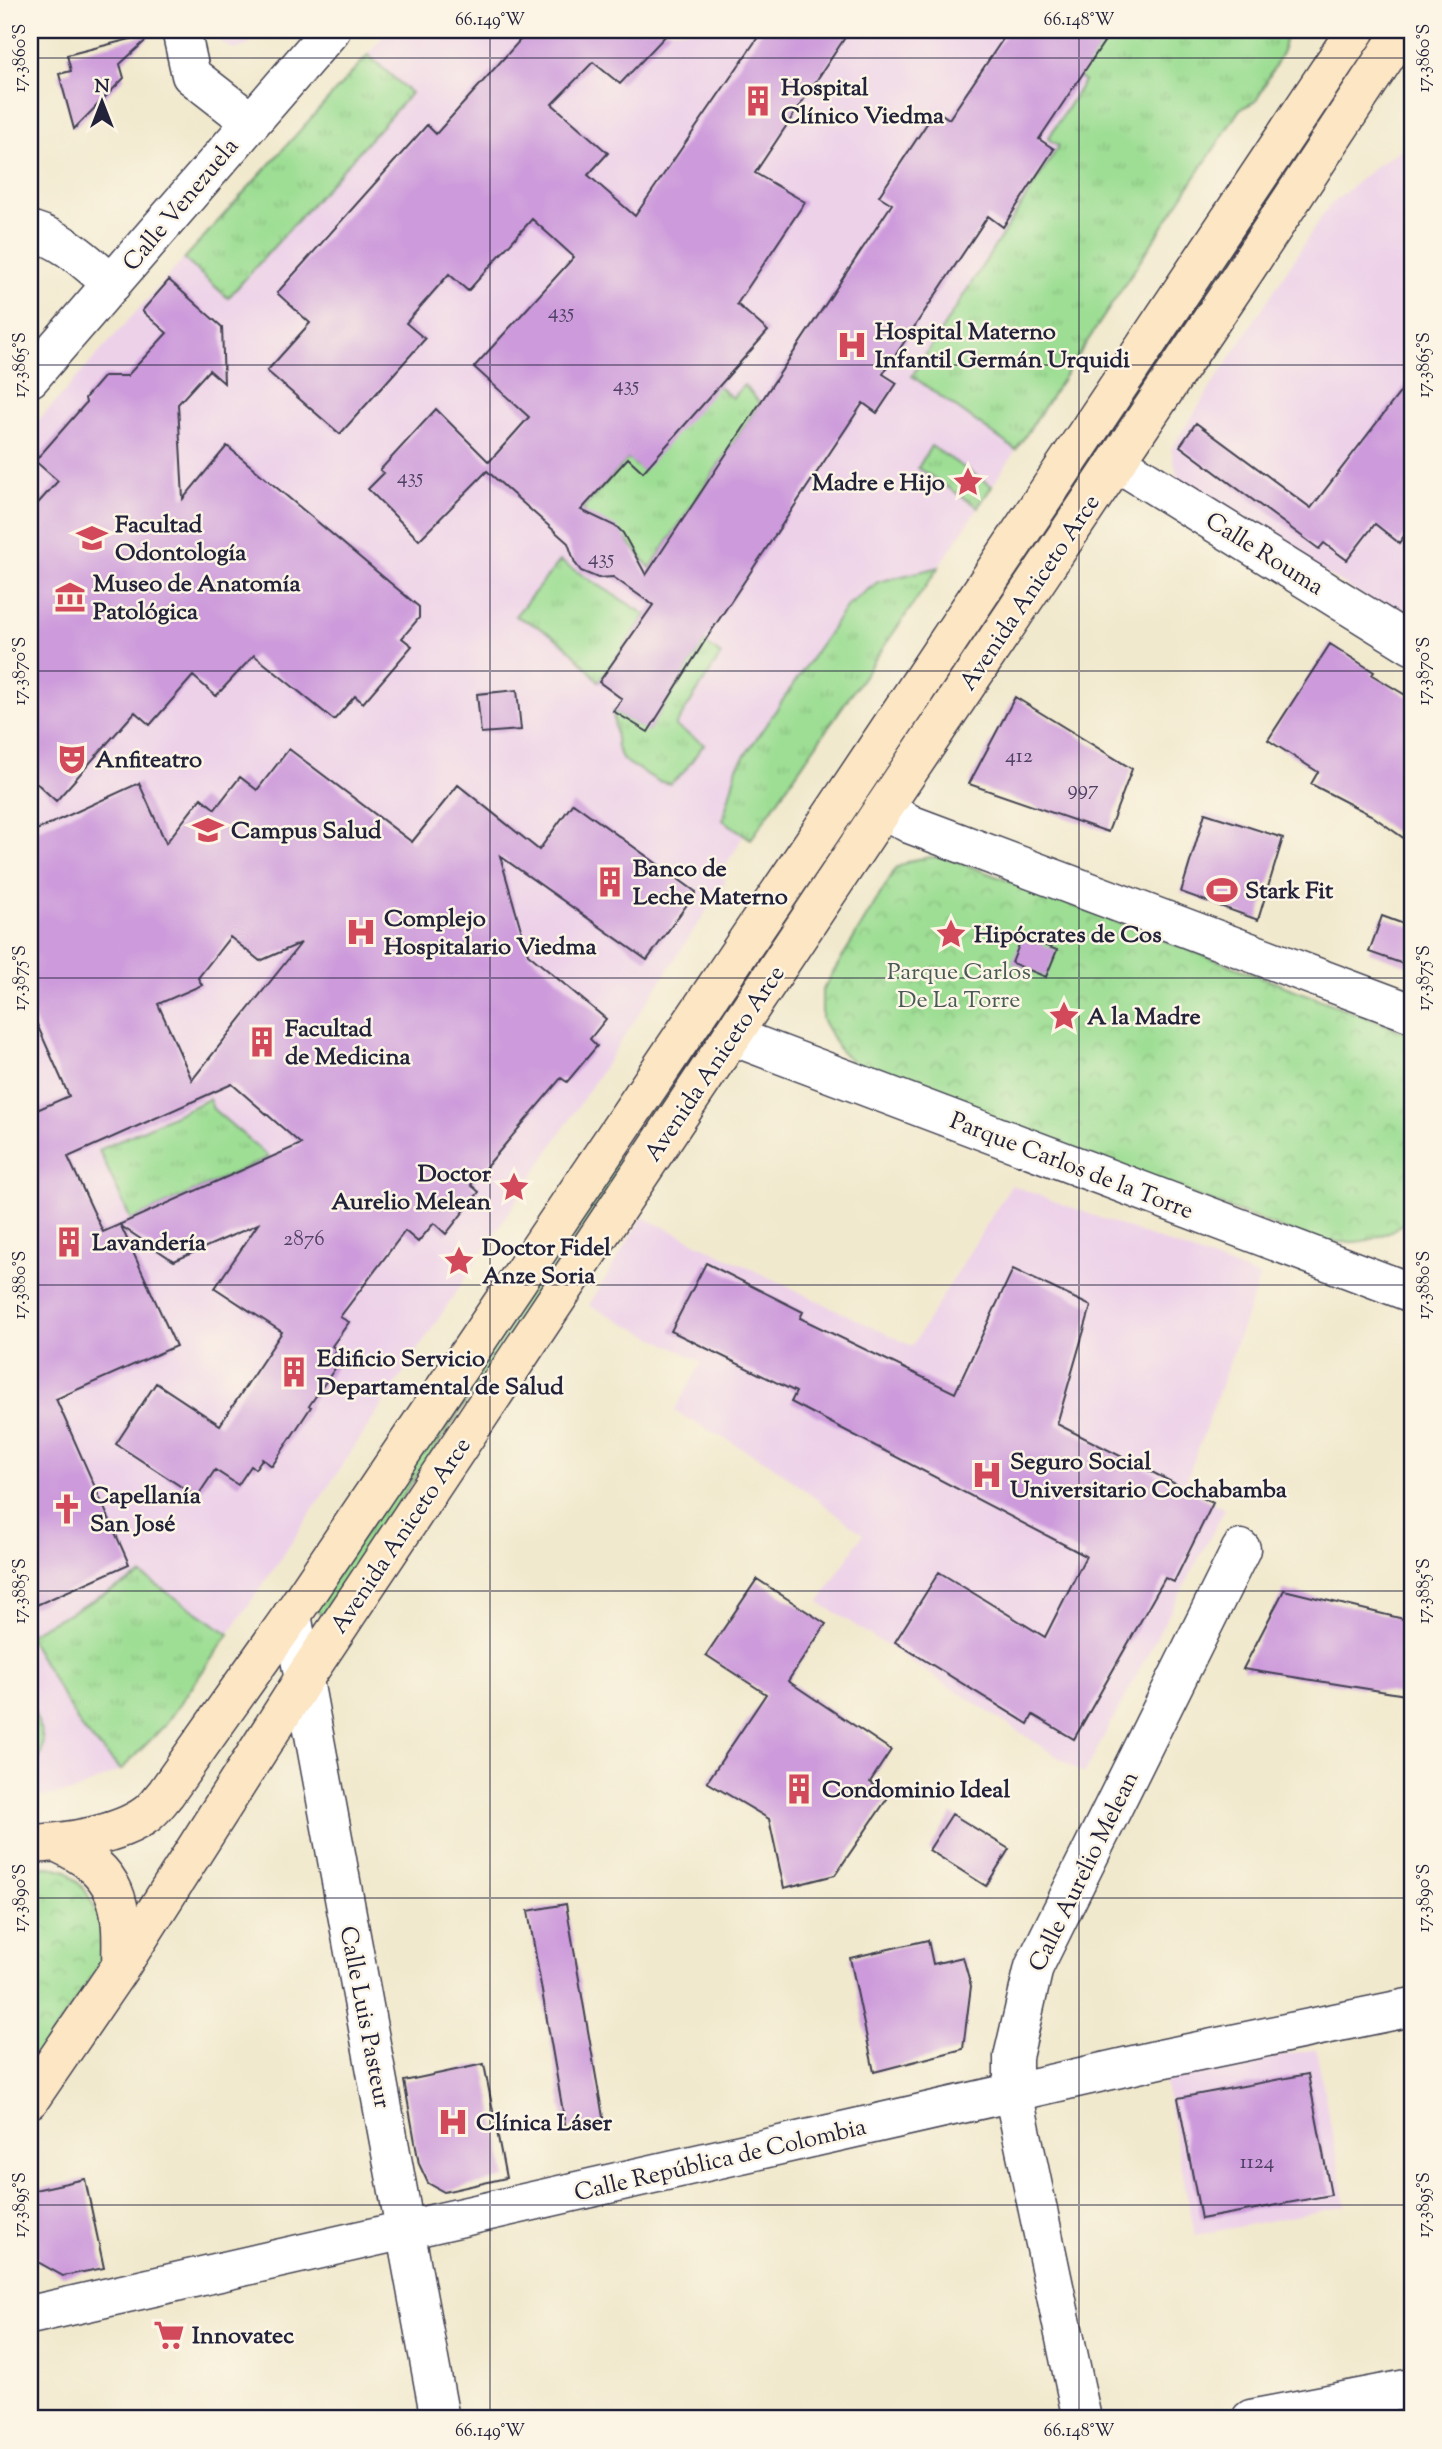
<svg xmlns="http://www.w3.org/2000/svg" width="1442" height="2449" viewBox="0 0 1442 2449" font-family="'Sorts Mill Goudy',serif">
<style>
.built{fill:#edd1e9}
.grass{fill:url(#grass-tufts);stroke:#608068;stroke-width:2}
.park{fill:url(#park-crowns);stroke:#608068;stroke-width:2}
.building{fill:#cd9bdb;fill-rule:evenodd}
.lines{fill:none;stroke-linecap:round;stroke-linejoin:round}
.minor-casing{stroke:#414051;stroke-width:41}
.secondary-casing{stroke:#414051;stroke-width:41}
.minor{stroke:#fff;stroke-width:38}
.secondary{stroke:#fce6c4;stroke-width:38}
.ticks{fill:none;stroke:#22223b;stroke-width:2;stroke-opacity:0.45}
.labels{text-anchor:middle;stroke-width:5;stroke-linejoin:round;paint-order:stroke}
.number-label{font-size:21px;fill:#4d4063}
.poi-label{font-size:24px;font-weight:bold;fill:#22223b;stroke:#fcf5e5;text-anchor:start}
.street-label{font-size:24px;fill:#22223b;stroke:#fcf5e5}
.park-label{font-size:24px;fill:#475a56;stroke:#fcf5e5}
.neatline{fill:none;stroke:#22223b;stroke-width:2.5}
.ticks-label{font-size:18px;text-anchor:middle;fill:#22223b}
</style>
<defs>
<pattern id="grass-tufts" width="24" height="20" patternUnits="userSpaceOnUse" patternTransform="scale(1.75)"><rect width="24" height="20" fill="#9ede94"/><path d="M3 7l-1-3M5 7V3M7 7l1-3M15 17l-1-3M17 17v-4M19 17l1-3" fill="none" stroke="#88be80"/></pattern>
<pattern id="park-crowns" width="20" height="18" patternUnits="userSpaceOnUse" patternTransform="scale(1.75)"><rect width="20" height="18" fill="#9ede94"/><path d="M2 6a3 3 0 1 1 6 0M12 15a3 3 0 1 1 6 0" fill="none" stroke="#88be80"/></pattern>
</defs>
<rect width="100%" height="100%" fill="#fcf5e5"/>
<filter id="ink" filterUnits="userSpaceOnUse"><feTurbulence type="fractalNoise" baseFrequency=".0143" numOctaves="2"/><feDisplacementMap in="SourceGraphic" scale="14" xChannelSelector="R" yChannelSelector="G"/><feConvolveMatrix kernelMatrix="1 2 1 2 8 2 1 2 1" color-interpolation-filters="sRGB"/></filter>
<filter id="wash" filterUnits="userSpaceOnUse"><feTurbulence type="fractalNoise" baseFrequency=".00686" numOctaves="4" result="noise"/><feDisplacementMap in="SourceGraphic" scale="28" xChannelSelector="R" yChannelSelector="G"/><feGaussianBlur stdDeviation="1.57" result="paint"/><feColorMatrix in="noise" values="0 0 0 0 0 0 0 0 0 0 0 0 0 0 0 0 0 1.4 0 .05"/><feComposite in="paint" operator="in"/></filter>
<g filter="url(#wash)">
<rect width="100%" height="100%" fill="#f1e9cd"/>
<path class="built" d="M215 30H262L247 46 235 50 222 43Z
M389 30H1017L1084 81 1048 138 1059 146 912 376 1016 450 939 567 751 839 744 835 722 872 725 883 280 1560 164 1726 121 1770 73 1792 30 1799V430Z
M1412 142V627L1179 482 1171 449 1328 207 1376 166Z
M1011 1185 1260 1277 1184 1488 1225 1509 1084 1774 819 1602 863 1534 769 1463 674 1411 702 1362 589 1305 643 1217 912 1346Z
M1316 2049 1346 2206 1195 2235 1164 2079Z"/>
<path class="grass" d="M1017 30H1287L1283 51 1256 101 1240 109 1016 450 912 376 1059 146 1048 139 1084 81Z
M1366 45 1375 50 323 1615 314 1609Z
M368 55 411 93 228 298 184 259Z
M704 373 732 398 744 385 760 403 650 568 627 540 593 523 583 509 628 458 643 471Z
M931 446 992 486 978 507 918 468Z
M560 561 646 615 599 682C572 649 555 632 515 616Z
M939 567 751 839 723 820 737 767 847 606 878 582Z
M704 642 721 655 675 726 704 744 683 773 670 784 658 781 623 760 617 748 613 711 648 731Z
M209 1099 213 1109 269 1157 131 1220 99 1150Z
M142 1575 229 1634 164 1726 121 1770 82 1729 30 1640V1633Z
M30 1703C41 1728 52 1750 30 1772Z"/>
<path class="park" d="M931 857 948 858 1403 1031 1412 1038V1218C1373 1245 1356 1245 1310 1239L865 1071 840 1051 822 1019V991L896 868 912 860Z
M51 1867 67 1871 85 1890 98 1913 104 1940 101 1963 30 2068V1868Z"/>
<g id="blocks">
<path class="building" d="M529 30H671L620 84 593 62 552 104 608 153 588 175 635 216 763 30H850L755 173 805 202 737 304 768 331 643 472 628 458 581 510 617 527 623 533 646 575 892 204 879 196 936 110 949 119 1009 30H1112L1039 139 1054 149 1003 227 988 216 883 374 897 383 877 413 863 403 706 639 648 732 613 711 622 699 599 682 653 605 613 577 598 578 581 571 575 563 568 543 487 471 419 540 368 489 384 473 380 470 436 409 489 462 529 417 474 367 574 257 532 219 468 291 449 274 406 323 425 339 340 434 267 371 310 323 277 293 427 125 436 134Z
M154 33 120 64 124 78 74 129 59 74 71 71 67 55Z
M169 280 222 327 224 383 209 370 178 404 183 499 227 446 419 607V618L402 638 412 646 363 703 355 696 334 720 254 655 216 696 193 676 150 725 135 712 56 801 30 777V512L58 481 35 461 86 403 85 398 104 376H127L167 333 142 311Z
M1412 377V525L1399 543 1375 524 1347 560 1324 543 1319 549 1180 446 1196 423 1311 508Z
M1330 644 1374 672 1372 675 1412 699V844L1371 815 1311 784 1318 772 1268 740Z
M517 690 521 730 481 733 477 694Z
M1015 697 1132 769 1108 832 969 784Z
M289 749 412 842 458 785 539 850 573 803 696 892 647 960 500 856 528 954 606 1019 590 1039 597 1046 567 1082 561 1078 471 1185 479 1192 446 1234 434 1223 418 1242 405 1231 340 1317 349 1322 332 1346 336 1349 330 1359 338 1364 309 1406 311 1407 272 1466 262 1459 255 1469 251 1466 238 1485 215 1470 197 1497 116 1444 156 1383 220 1425 282 1332 215 1288 258 1224 174 1261 121 1226 176 1346 56 1399 129 1564 30 1608V1113L69 1096 30 1009V833L139 783 166 843 201 798 215 809 240 777 257 790ZM230 937 260 961 301 943 192 1080 158 1004 202 985 198 978ZM232 1084 301 1144 103 1232 68 1157Z
M1205 813 1283 838 1258 920 1181 892Z
M1382 916 1412 927V967L1369 952Z
M1022 937 1057 950 1046 977 1012 963Z
M706 1263 803 1312 800 1318 955 1393 1013 1269 1091 1306 1057 1424 1213 1503 1174 1582 1165 1578 1074 1739 1033 1715 1028 1724 895 1642 939 1572 1045 1637 1086 1556 791 1402 796 1392 671 1331Z
M757 1579 826 1624 788 1681 891 1750 870 1782 889 1796 835 1875 784 1888 769 1819 707 1782 766 1694 706 1655Z
M1284 1590 1412 1621V1696L1243 1669Z
M952 1814 1009 1849 986 1886 929 1850Z
M566 1904 604 2123 566 2129 528 1911Z
M928 1940 933 1964 963 1957 971 1986 963 2049 874 2072 850 1958Z
M484 2064 506 2178 444 2192 428 2183 419 2164 404 2081Z
M1308 2074 1331 2195 1201 2219 1178 2098Z
M85 2179 104 2268 63 2276 38 2262 30 2221V2191Z"/>
</g>
</g>
<g filter="url(#ink)">
<use href="#blocks" fill-opacity="0" stroke="#414051" stroke-width="2"/>
<g class="lines">
<g class="minor-casing">
<path id="minor" d="M181 30 191 75 250 121
M30 230C66 241 84 260 112 284
M30 378 331 30
M1117 462 1412 645
M883 809 912 825 1412 1013
M732 1036 1412 1293
M292 1615 440 2419
M30 2315 1160 2059 1412 2007
M1082 2419 1013 2092V2057L1034 1967 1241 1549
M1251 2419 1412 2388"/>
</g>
<g class="secondary-casing">
<path id="secondary" d="M58 1843C120 1872 123 1903 121 1966
M30 1844C65 1843 119 1835 147 1814 154 1809 160 1800 166 1793L292 1615 838 806 1356 30
M30 2099 121 1966 303 1680 883 809 1238 281 1403 30"/>
</g>
<use href="#minor" class="minor"/>
<use href="#secondary" class="secondary"/>
</g>
</g>
<path class="ticks" d="M490 30V2419M1079 30V2419M30 58H1412M30 365H1412M30 671H1412M30 978H1412M30 1285H1412M30 1591H1412M30 1898H1412M30 2205H1412"/>
<defs>
<g id="building-bare" transform="scale(2.415)"><path d="M-4-6H4V6H1V3H-1V6H-4ZM-2.5-4.3h1.7v1.8h-1.7ZM.8-4.3h1.7v1.8H.8ZM-2.5-1h1.7V.8h-1.7ZM.8-1h1.7V.8H.8Z" fill="#d1495b" stroke="#fcf5e5" stroke-width="2.5" paint-order="stroke"/></g>
<g id="hospital-bare" transform="scale(2.415)"><path d="M-5-5h3v3.5h4V-5h3V5h-3V1.5h-4V5h-3Z" fill="#d1495b" stroke="#fcf5e5" stroke-width="2.5" paint-order="stroke"/></g>
<g id="sight-bare" transform="scale(2.415)"><path d="M0-6L1.8-2.2L6-1.7L2.9 1.2L3.7 5.4L0 3.3L-3.7 5.4L-2.9 1.2L-6-1.7L-1.8-2.2Z" fill="#d1495b" stroke="#fcf5e5" stroke-width="2.5" paint-order="stroke"/></g>
<g id="university-bare" transform="scale(2.415)"><path d="M0-5L7-2L0 1L-7-2ZM-4 1L0 2.5L4 1V4Q0 6-4 4Z" fill="#d1495b" stroke="#fcf5e5" stroke-width="2.5" paint-order="stroke"/></g>
<g id="museum-bare" transform="scale(2.415)"><path d="M0-6L6-3V-2H-6V-3ZM-5-1h2V3h-2ZM-1-1h2V3h-2ZM3-1h2V3H3ZM-6 4H6V6H-6Z" fill="#d1495b" stroke="#fcf5e5" stroke-width="2.5" paint-order="stroke"/></g>
<g id="theatre-bare" transform="scale(2.415)"><path d="M-5-5.5Q0-4 5-5.5V0Q5 5 0 6Q-5 5-5 0ZM-3.3-2.5H-1v1.5H-3.3ZM1-2.5H3.3v1.5H1ZM-2.8 1Q0 5.5 2.8 1Z" fill="#d1495b" stroke="#fcf5e5" stroke-width="2.5" paint-order="stroke"/></g>
<g id="stadium-bare" transform="scale(2.415)"><path d="M0-5a6.5 5 0 1 0 0 10a6.5 5 0 1 0 0-10ZM-3.5-1.8h7v3.6h-7Z" fill="#d1495b" stroke="#fcf5e5" stroke-width="2.5" paint-order="stroke"/></g>
<g id="church-bare" transform="scale(2.415)"><path d="M-1.2-6h2.4v3.5h3.3v2.4h-3.3V6h-2.4V-.1h-3.3v-2.4h3.3Z" fill="#d1495b" stroke="#fcf5e5" stroke-width="2.5" paint-order="stroke"/></g>
<g id="supermarket-bare" transform="scale(2.415)"><path d="M-6-5.5h2.5l.6 2H6L4.5 2H-2.5L-4.4-4H-6ZM-1.5 3.2a1.3 1.3 0 1 0 .1 0ZM3 3.2a1.3 1.3 0 1 0 .1 0Z" fill="#d1495b" stroke="#fcf5e5" stroke-width="2.5" paint-order="stroke"/></g>
</defs>
<g fill-rule="evenodd">
<use href="#building-bare" x="758" y="101"/>
<use href="#hospital-bare" x="852" y="345"/>
<use href="#sight-bare" x="968" y="482"/>
<use href="#university-bare" x="92" y="538"/>
<use href="#museum-bare" x="70" y="597"/>
<use href="#theatre-bare" x="72" y="759"/>
<use href="#university-bare" x="208" y="830"/>
<use href="#building-bare" x="610" y="882"/>
<use href="#stadium-bare" x="1222" y="890"/>
<use href="#hospital-bare" x="361" y="932"/>
<use href="#sight-bare" x="951" y="934"/>
<use href="#sight-bare" x="1064" y="1016"/>
<use href="#building-bare" x="262" y="1042"/>
<use href="#sight-bare" x="514" y="1187"/>
<use href="#building-bare" x="69" y="1242"/>
<use href="#sight-bare" x="459" y="1261"/>
<use href="#building-bare" x="294" y="1372"/>
<use href="#hospital-bare" x="987" y="1475"/>
<use href="#church-bare" x="67" y="1509"/>
<use href="#building-bare" x="799" y="1789"/>
<use href="#hospital-bare" x="453" y="2122"/>
<use href="#supermarket-bare" x="169" y="2335"/>
</g>
<g class="labels">
<g class="number-label">
<text x="561" y="318">435</text>
<text x="626" y="391">435</text>
<text x="410" y="483">435</text>
<text x="601" y="564">435</text>
<text x="1019" y="762">412</text>
<text x="1083" y="795">997</text>
<text x="304" y="1245">2876</text>
<text x="1257" y="2168">1124</text>
</g>
<g class="poi-label">
<text x="781" y="95">Hospital<tspan x="781" dy="28">Clínico Viedma</tspan></text>
<text x="875" y="339">Hospital Materno<tspan x="875" dy="28">Infantil Germán Urquidi</tspan></text>
<text x="945" y="490" text-anchor="end">Madre e Hijo</text>
<text x="115" y="532">Facultad<tspan x="115" dy="28">Odontología</tspan></text>
<text x="93" y="591">Museo de Anatomía<tspan x="93" dy="28">Patológica</tspan></text>
<text x="95" y="767">Anfiteatro</text>
<text x="231" y="838">Campus Salud</text>
<text x="633" y="876">Banco de<tspan x="633" dy="28">Leche Materno</tspan></text>
<text x="1245" y="898">Stark Fit</text>
<text x="384" y="926">Complejo<tspan x="384" dy="28">Hospitalario Viedma</tspan></text>
<text x="974" y="942">Hipócrates de Cos</text>
<text x="1087" y="1024">A la Madre</text>
<text x="285" y="1036">Facultad<tspan x="285" dy="28">de Medicina</tspan></text>
<text x="491" y="1181" text-anchor="end">Doctor<tspan x="491" dy="28">Aurelio Melean</tspan></text>
<text x="92" y="1250">Lavandería</text>
<text x="482" y="1255">Doctor Fidel<tspan x="482" dy="28">Anze Soria</tspan></text>
<text x="317" y="1366">Edificio Servicio<tspan x="317" dy="28">Departamental de Salud</tspan></text>
<text x="1010" y="1469">Seguro Social<tspan x="1010" dy="28">Universitario Cochabamba</tspan></text>
<text x="90" y="1503">Capellanía<tspan x="90" dy="28">San José</tspan></text>
<text x="822" y="1797">Condominio Ideal</text>
<text x="476" y="2130">Clínica Láser</text>
<text x="192" y="2343">Innovatec</text>
</g>
<g class="street-label">
<text transform="translate(180 204) rotate(-50)" y="8">Calle Venezuela</text>
<text transform="translate(1265 553) rotate(32)" y="8">Calle Rouma</text>
<text transform="translate(1029 592) rotate(-56)" y="8">Avenida Aniceto Arce</text>
<text transform="translate(714 1063) rotate(-56)" y="8">Avenida Aniceto Arce</text>
<text transform="translate(1072 1165) rotate(21)" y="8">Parque Carlos de la Torre</text>
<text transform="translate(400 1535) rotate(-56)" y="8">Avenida Aniceto Arce</text>
<text transform="translate(1083 1871) rotate(-64)" y="8">Calle Aurelio Melean</text>
<text transform="translate(366 2017) rotate(79)" y="8">Calle Luis Pasteur</text>
<text transform="translate(720 2159) rotate(-13)" y="8">Calle República de Colombia</text>
</g>
<g class="park-label">
<text x="959" y="979">Parque Carlos<tspan x="959" dy="28">De La Torre</tspan></text>
</g>
</g>
<rect width="1442" height="2449" fill="none" stroke="#fcf5e5" stroke-width="77"/>
<g transform="translate(102 102)" stroke="#fcf5e5" stroke-width="5" paint-order="stroke">
<path d="M0-5L12 26L0 18L-12 26Z" fill="#22223b"/>
<text y="-10" font-size="19" font-weight="bold" text-anchor="middle" fill="#22223b">N</text>
</g>
<rect x="38" y="38" width="1366" height="2372" class="neatline"/>
<g class="ticks-label">
<text x="490" y="25">66.149°W</text>
<text x="1079" y="25">66.148°W</text>
<text transform="translate(19 58) rotate(-90)" y="6">17.3860°S</text>
<text transform="translate(1423 58) rotate(-90)" y="6">17.3860°S</text>
<text transform="translate(19 365) rotate(-90)" y="6">17.3865°S</text>
<text transform="translate(1423 365) rotate(-90)" y="6">17.3865°S</text>
<text transform="translate(19 671) rotate(-90)" y="6">17.3870°S</text>
<text transform="translate(1423 671) rotate(-90)" y="6">17.3870°S</text>
<text transform="translate(19 978) rotate(-90)" y="6">17.3875°S</text>
<text transform="translate(1423 978) rotate(-90)" y="6">17.3875°S</text>
<text transform="translate(19 1285) rotate(-90)" y="6">17.3880°S</text>
<text transform="translate(1423 1285) rotate(-90)" y="6">17.3880°S</text>
<text transform="translate(19 1591) rotate(-90)" y="6">17.3885°S</text>
<text transform="translate(1423 1591) rotate(-90)" y="6">17.3885°S</text>
<text transform="translate(19 1898) rotate(-90)" y="6">17.3890°S</text>
<text transform="translate(1423 1898) rotate(-90)" y="6">17.3890°S</text>
<text transform="translate(19 2205) rotate(-90)" y="6">17.3895°S</text>
<text transform="translate(1423 2205) rotate(-90)" y="6">17.3895°S</text>
<text x="490" y="2436">66.149°W</text>
<text x="1079" y="2436">66.148°W</text>
</g>
</svg>
